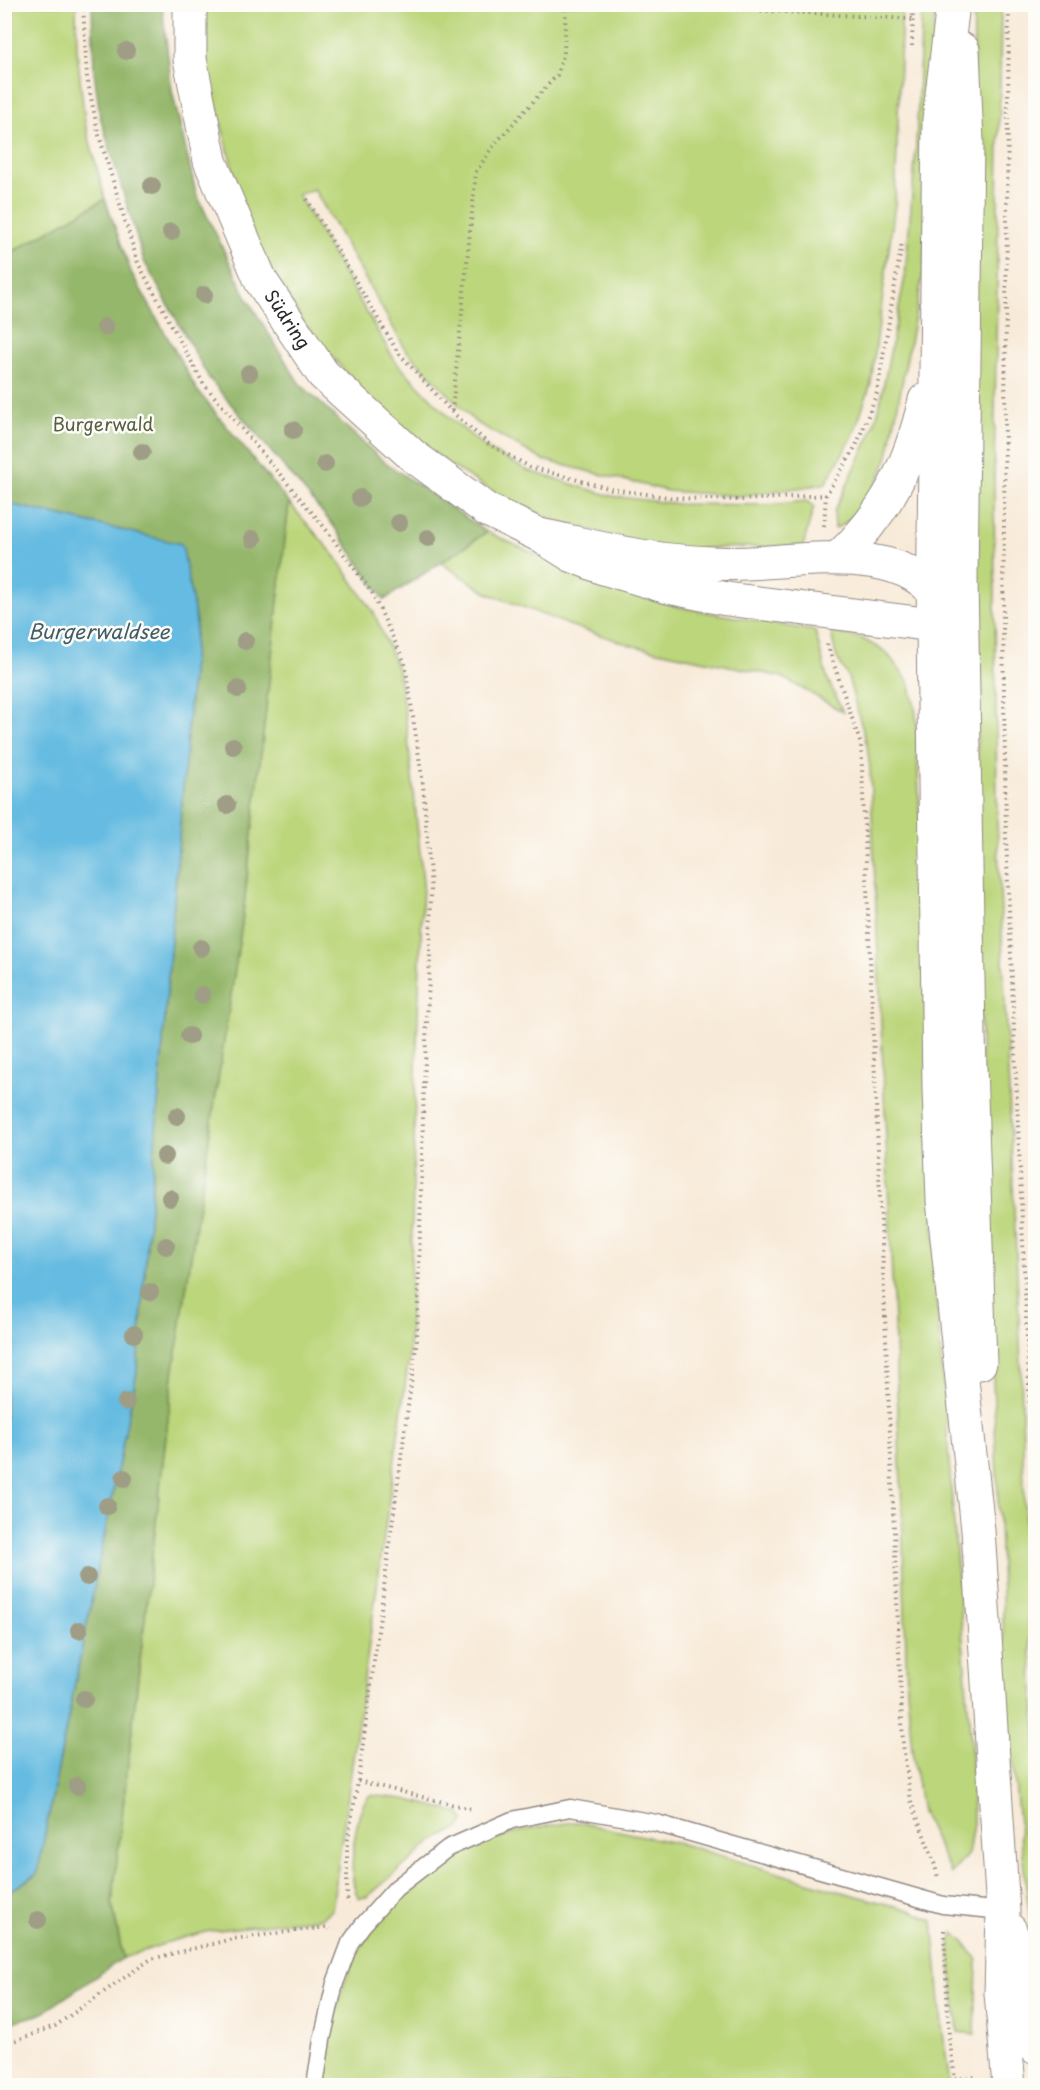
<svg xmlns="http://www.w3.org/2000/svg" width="1040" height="2090" viewBox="0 0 1040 2090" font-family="'Playpen Sans',sans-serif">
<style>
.green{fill:#bcd67c;stroke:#748054;stroke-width:1.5}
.forest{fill:#95b76c;stroke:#60714c;stroke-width:1.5}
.water{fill:#65bbe1;stroke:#487386;stroke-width:1.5}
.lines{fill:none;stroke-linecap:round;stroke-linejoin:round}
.lane-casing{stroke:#928a82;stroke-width:19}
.secondary-casing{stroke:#928a82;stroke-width:35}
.path{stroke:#928a82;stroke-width:4;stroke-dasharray:1.5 4.5;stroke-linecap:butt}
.lane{stroke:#fff;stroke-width:16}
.secondary{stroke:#fff;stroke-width:33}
.tree{fill:#9f9d86}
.labels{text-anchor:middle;stroke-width:5;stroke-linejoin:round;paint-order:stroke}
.street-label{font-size:18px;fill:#2b2b2b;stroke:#fdfcf7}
.park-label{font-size:18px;fill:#565e43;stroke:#fdfcf7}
.water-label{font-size:20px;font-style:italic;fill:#3f5d6b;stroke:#fdfcf7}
</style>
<rect width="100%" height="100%" fill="#fdfcf7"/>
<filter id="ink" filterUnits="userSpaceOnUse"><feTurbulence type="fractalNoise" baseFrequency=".0167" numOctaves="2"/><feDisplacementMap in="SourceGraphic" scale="12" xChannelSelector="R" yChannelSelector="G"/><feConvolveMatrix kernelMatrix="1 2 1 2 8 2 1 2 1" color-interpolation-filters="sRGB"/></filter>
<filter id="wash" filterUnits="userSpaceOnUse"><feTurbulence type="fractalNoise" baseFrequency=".008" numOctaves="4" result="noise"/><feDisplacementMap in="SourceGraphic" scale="24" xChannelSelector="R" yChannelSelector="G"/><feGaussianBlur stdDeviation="1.35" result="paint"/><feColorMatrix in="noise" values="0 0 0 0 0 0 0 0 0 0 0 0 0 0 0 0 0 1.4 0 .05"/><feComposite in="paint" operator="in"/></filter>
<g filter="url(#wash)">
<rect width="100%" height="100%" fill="#f8ead8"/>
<path class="green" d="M5 5H76L77 52 85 123 105 199 5 256Z
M205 5H902L895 204 871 383 853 436 825 484 739 496 668 491 543 460 475 422 406 350 314 189 298 195 395 361 448 416 487 449 529 471 611 496 678 504 768 505 806 501 814 506 803 546 670 549 561 523 493 492 450 465 367 398 302 320 254 240 245 215 206 66Z
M922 5H935L924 269 888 456C877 485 863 514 835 529L834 512 871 434 879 409 905 277 916 148Z
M974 5H1001L994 485 997 822 1021 1367 1026 1575 1036 1733 1035 1945 1032 1936 1021 1844 1006 1690 982 1115 971 326Z
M289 503 336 557 374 613 398 670 407 729 423 882 415 1097 409 1357 332 1909 321 1918 210 1931 175 1940 123 1958 112 1903 173 1375 242 923Z
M487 532 590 579 678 607 815 631 827 678 843 712 782 677 634 646 569 625 487 593 441 563Z
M831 632 861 638 886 652 909 682 916 713 937 1305 971 1746 973 1823 968 1854 951 1874 922 1812 912 1750 907 1689 902 1507 870 768 867 745 848 677 836 656Z
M370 1795 404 1799 460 1813 465 1820 460 1828 433 1841 367 1897 359 1898C346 1880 355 1827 362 1807 363 1803 367 1799 370 1795Z
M577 1822 685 1845 842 1892 910 1910 933 1921 942 2026 950 2085 321 2086C328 2040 336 1996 357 1954 368 1932 384 1915 402 1898 456 1847 504 1829 577 1822Z
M954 1933 965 1943 977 1960 975 2034 958 2032 950 1954V1943Z"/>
<path class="forest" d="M92 5H162L172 91 196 193 248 300 299 383 383 461 487 532 384 600 333 525 209 378 144 261 100 116 94 71Z
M105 199 131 272 197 390 289 503 242 923 173 1375 112 1903 123 1958 41 2014 5 2024V1894L37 1874 137 1372 196 621 181 544 5 503V256Z"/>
<path class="water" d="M5 503 182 544 196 621 137 1372 37 1874 5 1894Z"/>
</g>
<g filter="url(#ink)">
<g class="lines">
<g class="lane-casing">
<path id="lane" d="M315 2086 322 2040 335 1983 350 1943 362 1926 396 1888 448 1848 512 1820 570 1808 656 1823 943 1905 1003 1911"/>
</g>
<g class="secondary-casing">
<g id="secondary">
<path id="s1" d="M190 4V59L210 161 261 281 323 374 412 455 487 510 539 535 571 555 603 568 664 586 727 599 933 625 949 613"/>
<path d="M953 4 939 119 933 625 939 1089 943 1201 978 1530 1003 1911 1001 1993 1009 2086"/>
<path d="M963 50 967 142 961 578 969 1036 980 1363"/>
<path d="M539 535C579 543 620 554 661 559 677 561 694 562 711 563 777 569 903 532 942 604"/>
<path d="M838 558C887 512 910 465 925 400"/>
<path d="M1010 1930 1028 1980 1036 2048"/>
</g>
</g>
<path class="path" d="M83 4 87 78 98 132 138 263 203 383 325 528 372 593 405 663 423 784 431 889 430 958 424 1082 417 1339 358 1781 347 1844V1898L350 1904
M641 4 912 19
M1009 4 1003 622 1006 837 1033 1483 1036 1613
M912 46 913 4
M307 199 397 351 452 412 490 445 530 467 611 489 674 498 741 500 826 495
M452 411 476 172 494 145 557 75 564 53 566 4
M824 526 826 495 856 446 877 393 902 242
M827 644 861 745 903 1745 911 1801 935 1865 938 1878
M358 1781 471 1809
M944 1930 949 2037 956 2086
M4 2045 55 2026 151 1959 232 1939 327 1927 330 1929
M955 2079 976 2077"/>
<use href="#lane" class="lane"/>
<use href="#secondary" class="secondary"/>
</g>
<g class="tree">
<circle cx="126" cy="51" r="9"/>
<circle cx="152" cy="186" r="9"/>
<circle cx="171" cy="232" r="9"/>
<circle cx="204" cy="295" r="9"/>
<circle cx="105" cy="327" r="9"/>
<circle cx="249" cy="373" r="9"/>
<circle cx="293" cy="430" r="9"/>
<circle cx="142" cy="452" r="9"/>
<circle cx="325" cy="464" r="9"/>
<circle cx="360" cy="498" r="9"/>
<circle cx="399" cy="523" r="9"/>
<circle cx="428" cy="538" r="9"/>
<circle cx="253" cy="539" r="9"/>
<circle cx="245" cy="641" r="9"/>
<circle cx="238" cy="689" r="9"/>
<circle cx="233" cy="746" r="9"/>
<circle cx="227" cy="805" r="9"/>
<circle cx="201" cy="948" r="9"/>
<circle cx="202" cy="995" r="9"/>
<circle cx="189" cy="1036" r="9"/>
<circle cx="177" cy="1116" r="9"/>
<circle cx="165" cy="1156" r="9"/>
<circle cx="170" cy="1198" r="9"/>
<circle cx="166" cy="1246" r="9"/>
<circle cx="150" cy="1292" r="9"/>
<circle cx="134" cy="1334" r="9"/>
<circle cx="126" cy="1402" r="9"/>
<circle cx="124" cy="1478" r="9"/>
<circle cx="107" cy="1506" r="9"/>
<circle cx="87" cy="1577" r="9"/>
<circle cx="79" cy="1630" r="9"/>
<circle cx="84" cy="1699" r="9"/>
<circle cx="77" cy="1786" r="9"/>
<circle cx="38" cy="1920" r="9"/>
</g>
</g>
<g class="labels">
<g class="street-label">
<text dy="6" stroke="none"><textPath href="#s1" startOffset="336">Südring</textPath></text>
</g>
<g class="park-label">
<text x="103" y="431">Burgerwald</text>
</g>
<g class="water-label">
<text x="99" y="639">Burgerwaldsee</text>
</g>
</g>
<rect width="1040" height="2090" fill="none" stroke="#fdfcf7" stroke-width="24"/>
</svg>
